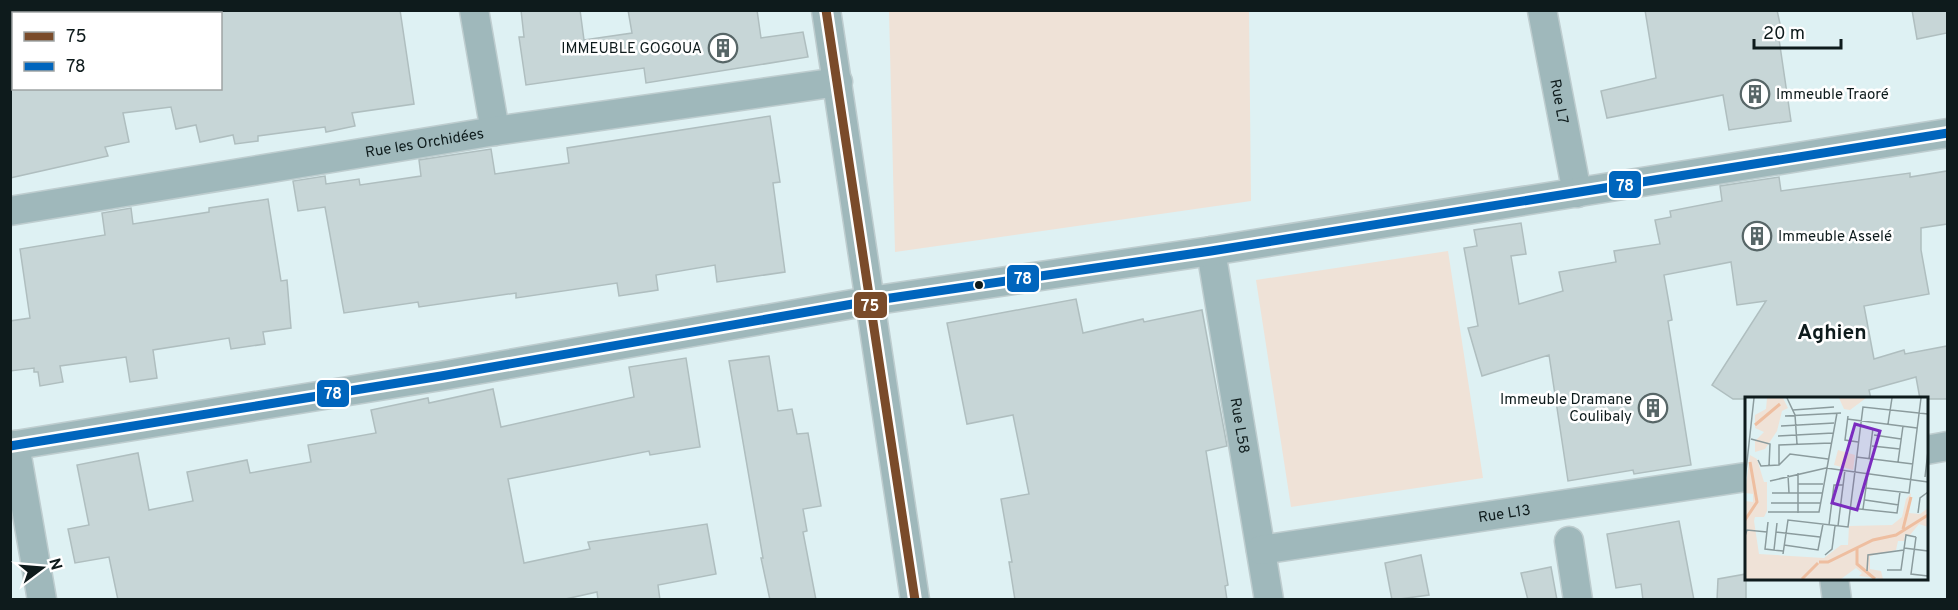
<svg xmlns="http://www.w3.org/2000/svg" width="1958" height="610" viewBox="0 0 1958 610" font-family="Overpass,sans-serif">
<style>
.green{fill:#efe2d7}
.building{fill:#c7d6d7;stroke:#afbebf;stroke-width:1.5}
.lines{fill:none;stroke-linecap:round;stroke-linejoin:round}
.minor-casing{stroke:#becdcf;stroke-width:31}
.minor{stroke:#9fb8bb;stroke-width:28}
.bus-1-casing{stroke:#fff;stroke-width:14}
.bus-2-casing{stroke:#fff;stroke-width:14}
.bus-1{stroke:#7a4b2a;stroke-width:9}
.bus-2{stroke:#0065bd;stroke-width:9}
.bus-dot{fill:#0e1b1c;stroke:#fff;stroke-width:2}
.labels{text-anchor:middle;stroke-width:5;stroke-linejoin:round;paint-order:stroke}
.poi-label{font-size:15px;fill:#0e1b1c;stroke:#fff;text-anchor:end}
.street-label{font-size:15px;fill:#0e1b1c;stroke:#fff}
.district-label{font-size:21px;font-weight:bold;fill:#0e1b1c;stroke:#fff}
.inset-river{fill:none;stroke:#eebea0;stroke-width:3}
.inset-road{fill:none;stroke:#8b9b9d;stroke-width:1.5}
.view{fill:#7b2cbf;fill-opacity:0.15;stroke:#7b2cbf;stroke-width:3}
.inset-edge{fill:none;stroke:#0e1b1c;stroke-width:3}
.line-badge{stroke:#fff;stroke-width:2}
.badge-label{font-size:16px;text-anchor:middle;font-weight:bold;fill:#fff}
</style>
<rect width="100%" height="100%" fill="#def1f3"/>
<path class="green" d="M889 11H1249L1251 201 895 252Z
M1448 251 1483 478 1291 507 1256 280Z"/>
<path class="building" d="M220 10H400L414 104 352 113 355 126 326 132 325 127 258 136V141L235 144 233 135 200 142 196 125 176 129 171 107 123 113 129 142 105 147 108 156 10 178V88H220Z
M521 10H580L584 40 632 33 628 10H757L761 38 803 32 808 57 646 83 644 68 526 85 519 37H524Z
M1645 10H1777L1783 38 1779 39 1791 121 1729 130 1723 95 1607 118 1601 91 1656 78Z
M1912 10H1947V33L1917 39Z
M770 116 780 182 773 183 785 272 717 282 715 265 656 275 658 290 619 296 617 283 516 298V293L419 307 418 302 344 313 325 207 298 211 293 181 325 176 326 184 359 179 360 185 421 176 419 160 491 149 495 174 569 163 567 148Z
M1947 171V224L1921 228V250L1929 294 1864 306 1874 359 1904 350 1905 354 1947 346V399H1920L1916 377 1869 390 1871 399H1733L1712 385 1766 301 1737 305 1731 262 1664 275 1672 320 1668 321 1691 465 1634 474 1633 470 1568 481 1549 355 1482 376 1468 328 1478 326 1464 248 1477 246 1474 230 1521 223 1526 254 1511 256 1519 304 1563 291 1559 272 1616 262 1614 251 1660 244 1655 220 1671 217 1670 211 1722 201 1720 186 1779 177 1781 191 1910 173V177Z
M268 199 281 281 287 280 291 328 263 332 265 344 231 349 229 338 153 350 157 378 130 382 126 357 60 366 63 382 40 386 38 372H34V368L10 371V321L30 318 20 249 105 235 102 213 131 208 133 224 209 212V208Z
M1076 299 1083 333 1143 319 1144 322 1202 310 1227 446 1206 451 1228 585 1225 586 1227 600H1015L1009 562H1012L1001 499 1029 494 1013 415 967 424 947 323Z
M769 356 778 411 792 409 797 434 808 433 821 506 803 509 807 531 803 532 816 600H770L761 558H763L729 361Z
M686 358 700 447 650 455 649 451 508 479 524 563 590 549 588 542 707 524 716 574 658 585 660 600H598L597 592 561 600H118L109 557 75 563 68 529 89 525 77 465 138 453 149 510 193 501 187 472 247 460 250 473 311 462 308 445 376 433 371 410 428 398 429 403 493 389 501 427 634 397 629 367Z
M1679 521 1694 600H1643L1641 584 1616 588 1607 534Z
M1421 555 1429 595 1392 600 1385 563Z
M1551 567 1557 600H1528L1521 573Z
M1746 574V600H1717L1718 579Z"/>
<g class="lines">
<g class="minor-casing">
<g id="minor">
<path d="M474 10 495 131"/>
<path d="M826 10 915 600"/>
<path id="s1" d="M1542 10 1577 193"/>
<path id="s2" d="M10 211 495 131 838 82"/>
<path id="s3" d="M1211 251 1269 600"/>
<path d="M15 445 42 600"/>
<path d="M10 446 441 376 870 301 1211 251 1948 133"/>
<path d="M1926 450 1948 446"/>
<path d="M1569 541 1578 600"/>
<path id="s4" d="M1261 550 1746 477"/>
<path d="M1834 578 1837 600"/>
</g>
</g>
<use href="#minor" class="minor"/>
<g class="bus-1-casing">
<path id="bus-1" d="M826 10 915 600"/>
</g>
<g class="bus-2-casing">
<path id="bus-2" d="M10 446 441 376 870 301 1211 251 1948 133"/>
</g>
<use href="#bus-1" class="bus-1"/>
<use href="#bus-2" class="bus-2"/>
</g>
<defs>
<g id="building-ring" transform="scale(1.5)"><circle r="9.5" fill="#fff" stroke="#576667" stroke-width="1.5"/><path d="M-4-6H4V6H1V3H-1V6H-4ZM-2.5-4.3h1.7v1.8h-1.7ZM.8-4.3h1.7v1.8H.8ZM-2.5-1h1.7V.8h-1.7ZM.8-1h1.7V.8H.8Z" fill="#576667"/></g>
</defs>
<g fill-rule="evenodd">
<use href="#building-ring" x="723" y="48"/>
<use href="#building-ring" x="1755" y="94"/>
<use href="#building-ring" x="1757" y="236"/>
<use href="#building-ring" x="1653" y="408"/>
</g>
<circle class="bus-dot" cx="979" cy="285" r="5"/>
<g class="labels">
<g class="poi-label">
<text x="702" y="53">IMMEUBLE GOGOUA</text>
<text x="1776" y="99" text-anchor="start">Immeuble Traoré</text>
<text x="1778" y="241" text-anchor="start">Immeuble Asselé</text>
<text x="1632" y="404">Immeuble Dramane<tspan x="1632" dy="17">Coulibaly</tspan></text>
</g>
<g class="street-label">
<text dy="5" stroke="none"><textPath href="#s1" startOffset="93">Rue L7</textPath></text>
<text dy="5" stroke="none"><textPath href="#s2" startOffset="420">Rue les Orchidées</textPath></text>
<text dy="5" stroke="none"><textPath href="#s3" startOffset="177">Rue L58</textPath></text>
<text dy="5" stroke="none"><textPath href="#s4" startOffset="246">Rue L13</textPath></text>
</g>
<g class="district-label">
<text x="1832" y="339">Aghien</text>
</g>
</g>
<g transform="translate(1745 397)">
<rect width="183" height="183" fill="#def1f3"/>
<path d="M22 1H38L43 11 37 14 32 34 20 52 10 55V44L19 35 10 31V18L21 12ZM94 1H121L105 13 99 12ZM93 53 110 58 108 73 89 68ZM5 58 12 62 19 85H22V114L19 120H10L9 124 14 157 79 161 96 148H103L104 129 147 128 157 120 161 102 166 96 164 116 175 117 183 111V130L174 127 165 138H160L159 144H153L151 153 125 159V172L136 174 138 182 114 179 117 176 111 171 96 182H0V104L8 105V97L0 96Z" fill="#efe2d7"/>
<path class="inset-river" d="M10 28 35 7M0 123 12 105 5 65M158 132 166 100M112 151V167L130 182M74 165H83L128 143 151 138 183 118M57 182 73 166"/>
<path class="inset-road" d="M42 1 50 18 52 47M48 13 89 10M40 19 96 16M103 19 100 43 113 45M102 22 172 31M143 27 147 1M36 29 89 26M129 38 156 42M33 39 88 36M6 42 25 47 24 69M127 49 155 52M111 60 168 67M124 62 128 31M13 63 16 69 34 68 45 57 83 62M153 65 158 29M34 68V48L86 46M53 76V116M43 78 44 96M180 80 183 54M0 83 9 1M25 84 81 71 183 85M53 87H78M121 91 164 96 176 1M27 96H77M120 103 154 108M26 106H75M105 111 152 116 155 95M118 112 123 76M23 115H74L92 16M173 116 175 101 183 95M23 125 20 152 38 154M84 128 89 88H98M93 129 100 73M31 135 75 140M0 139 2 133 22 135M171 140 166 177 183 179M39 148 73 153 78 127M159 151 183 154M29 153 32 126M38 157 43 123 103 130 118 10 183 17M80 158 87 152 90 129M142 173H156L161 138 171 140M122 174 123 158 159 153"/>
<path class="view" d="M110 27 135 34 112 113 87 106Z"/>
<rect width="183" height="183" class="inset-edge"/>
</g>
<g class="line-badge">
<rect x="1608" y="170" width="34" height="29" rx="6" fill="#0065bd"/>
<rect x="1006" y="264" width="34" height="29" rx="6" fill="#0065bd"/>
<rect x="853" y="291" width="35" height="28" rx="6" fill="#7a4b2a"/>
<rect x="316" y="379" width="34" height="29" rx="6" fill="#0065bd"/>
</g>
<g class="badge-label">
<text x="1625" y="191">78</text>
<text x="1023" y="284">78</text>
<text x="870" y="311">75</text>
<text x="333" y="399">78</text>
</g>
<rect width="1958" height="610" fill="none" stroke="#0e1b1c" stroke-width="24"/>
<rect x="12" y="12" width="210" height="78" fill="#ffffff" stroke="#9fa4a4" stroke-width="1.5"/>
<rect x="24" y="32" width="30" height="9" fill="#7a4b2a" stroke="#9fa4a4" stroke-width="1.5"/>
<text x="66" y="42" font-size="18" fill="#0e1b1c">75</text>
<rect x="24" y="62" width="30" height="9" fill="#0065bd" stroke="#9fa4a4" stroke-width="1.5"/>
<text x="66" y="72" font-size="18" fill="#0e1b1c">78</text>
<g transform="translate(42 568) rotate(74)" stroke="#ffffff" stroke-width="4.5" paint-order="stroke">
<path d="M0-4.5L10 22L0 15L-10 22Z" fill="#0e1b1c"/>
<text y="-9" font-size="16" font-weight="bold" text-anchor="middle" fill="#0e1b1c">N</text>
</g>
<path d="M1754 39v9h87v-9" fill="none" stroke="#0e1b1c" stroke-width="3"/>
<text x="1763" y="39" font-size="18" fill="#0e1b1c" stroke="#ffffff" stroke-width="4.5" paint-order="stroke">20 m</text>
</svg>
